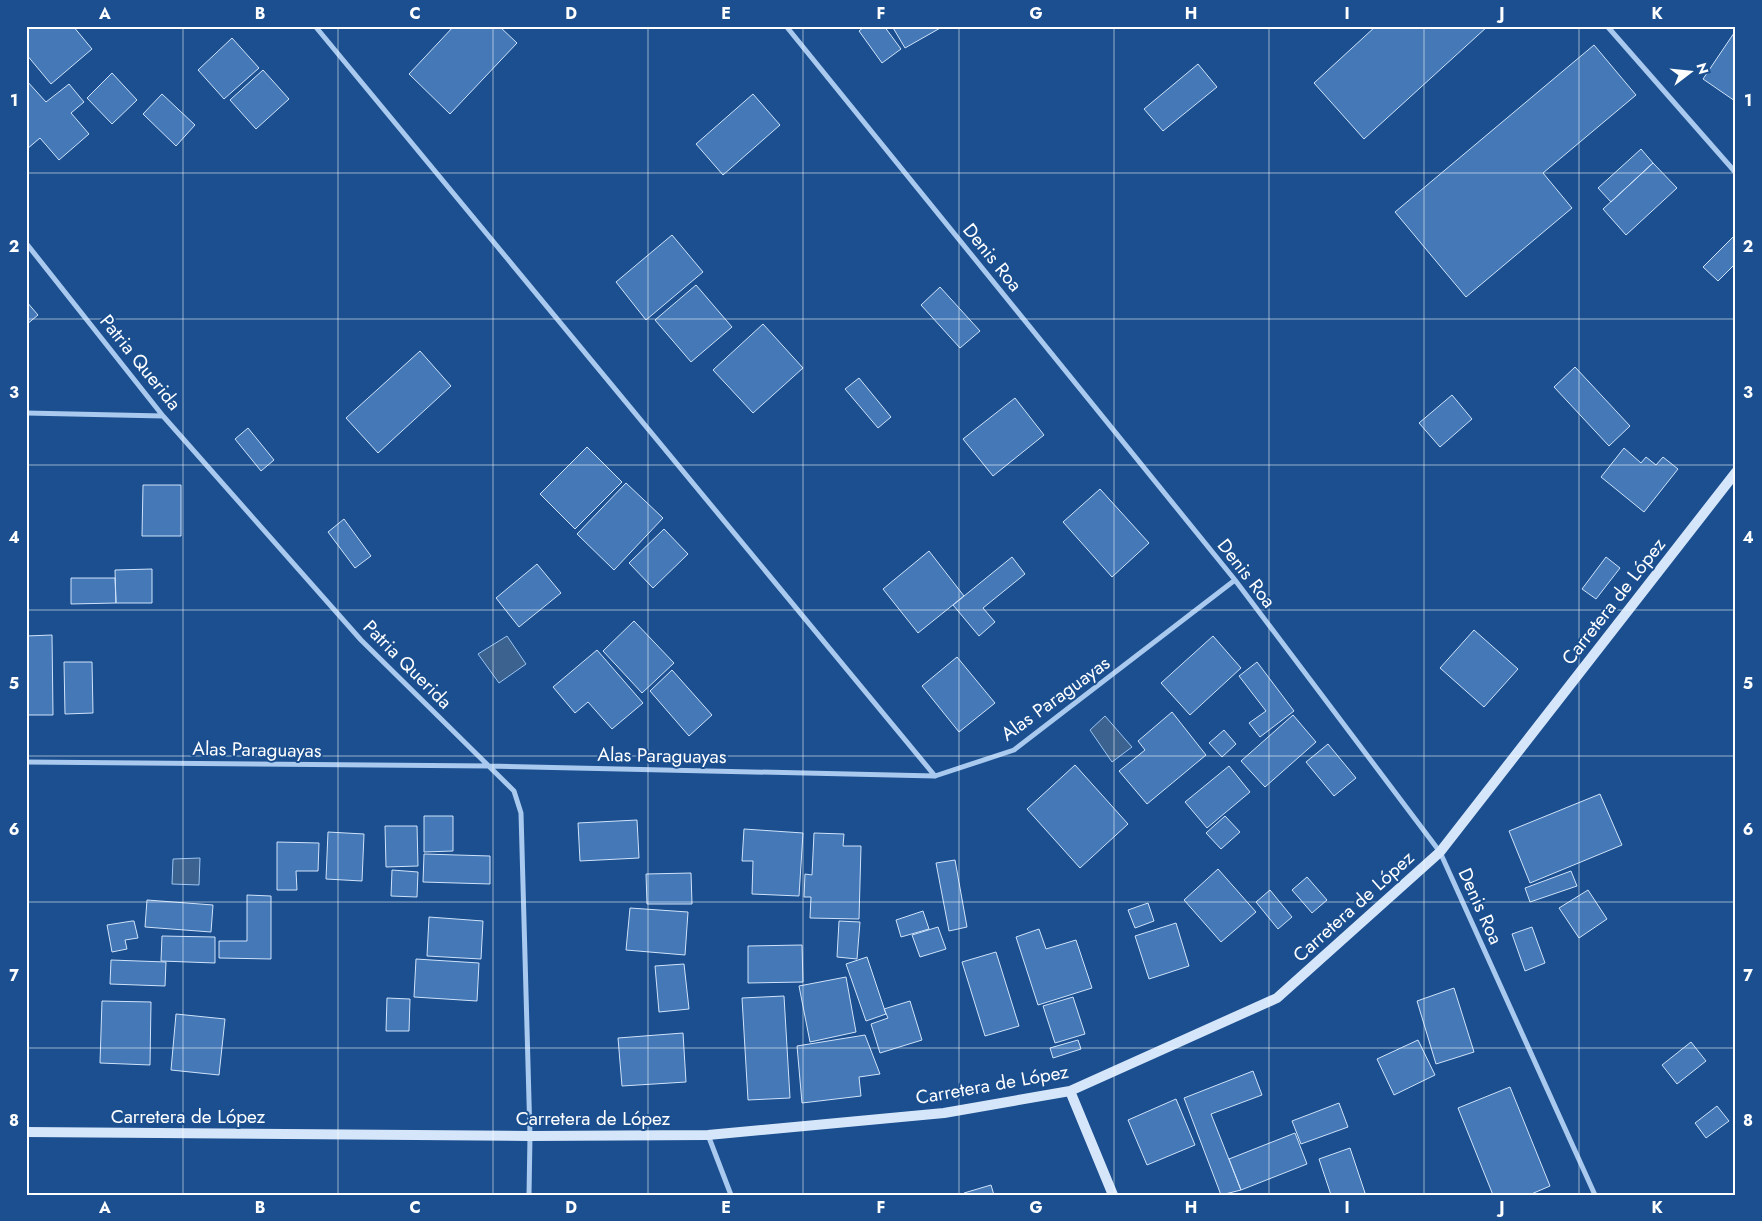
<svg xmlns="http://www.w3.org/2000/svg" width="1762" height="1221" viewBox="0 0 1762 1221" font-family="Jost,sans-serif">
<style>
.water{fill:#3c6290;stroke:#9cc4f0}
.building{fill:#4478b7;stroke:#cfe3fa}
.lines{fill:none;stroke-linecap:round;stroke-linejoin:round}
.street{stroke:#a9c9ee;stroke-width:5}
.secondary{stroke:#d6e6fa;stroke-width:10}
.grid{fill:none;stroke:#fff;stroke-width:1;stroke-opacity:0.55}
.labels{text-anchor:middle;stroke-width:4;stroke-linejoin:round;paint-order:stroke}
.street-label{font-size:19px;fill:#fff;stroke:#1b4f8f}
.neatline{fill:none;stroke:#fff;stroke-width:2}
.grid-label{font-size:16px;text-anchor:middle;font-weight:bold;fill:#fff}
</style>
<rect width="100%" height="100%" fill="#1b4f8f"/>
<path class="water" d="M507 636 526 664 499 683 478 654Z
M1105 716 1132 747 1112 762 1090 730Z
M200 858 199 885 172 884 173 859Z"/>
<path class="building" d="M26 26H73L92 49 51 84 26 54Z
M454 26H499L517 43 450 114 409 74Z
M865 26H884L901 49 882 63 859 31Z
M892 26H941L942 27 905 48Z
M1376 26H1488L1364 139 1314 83Z
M1734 33 1736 34 1735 101 1703 79Z
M232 38 259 68 224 99 198 70Z
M1594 45 1636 95 1543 173 1572 208 1466 297 1395 212Z
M1198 64 1217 87 1163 131 1144 109Z
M263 70 289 99 256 129 230 100Z
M112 73 137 100 112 124 87 98Z
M26 80 46 102 69 84 84 102 71 113 89 134 59 160 40 138 27 149 26 148Z
M162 94 195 125 176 146 143 114Z
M753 94 780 125 723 175 696 144Z
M1641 149 1653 163 1611 202 1598 188Z
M1653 163 1677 188 1626 235 1603 209Z
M672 235 703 272 646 320 616 282Z
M1735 235 1736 263 1718 281 1703 267Z
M696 285 732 327 691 362 655 320Z
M940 287 980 331 960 348 921 305Z
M26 301 38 315 26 325Z
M763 324 803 368 753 413 713 370Z
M420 351 451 386 378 453 346 418Z
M1575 367 1630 426 1609 446 1554 387Z
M859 378 891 417 878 428 845 389Z
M1452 395 1472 419 1440 447 1419 423Z
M1015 398 1044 435 993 476 963 439Z
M248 428 274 460 261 471 235 439Z
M587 447 622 482 575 529 540 494Z
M1624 448 1641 463 1646 457 1656 465 1663 457 1678 469 1644 512 1601 477Z
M626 483 663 518 614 570 577 534Z
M143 485H181V536H142Z
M1100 489 1149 543 1112 577 1063 522Z
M344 519 371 556 355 568 328 532Z
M664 529 688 554 653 588 629 563Z
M929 551 964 596 918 633 883 589Z
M1012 557 1025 574 983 608 995 622 979 636 953 605Z
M1606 557 1620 568 1596 599 1582 589Z
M537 564 561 593 519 627 496 598Z
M152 569V603H116L115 570Z
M71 578H115L116 603 71 604Z
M634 621 674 663 642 693 603 651Z
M1474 630 1518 669 1484 707 1440 668Z
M52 635 53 715H26V636Z
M1213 636 1241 668 1190 715 1161 683Z
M597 650 643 703 612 729 588 702 575 713 553 687Z
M957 657 995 703 959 732 922 686Z
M64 662H92L93 713 65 714Z
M1257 662 1294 711 1260 737 1249 723 1266 711 1239 676Z
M672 670 712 715 689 736 650 691Z
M1172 712 1206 755 1147 804 1119 771 1145 750 1138 741Z
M1293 715 1316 742 1265 787 1241 761Z
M1224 730 1236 744 1222 757 1209 743Z
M1328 744 1356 778 1334 796 1306 762Z
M1075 765 1128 824 1080 868 1027 809Z
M1229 766 1250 792 1207 828 1185 802Z
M1600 794 1622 845 1530 883 1509 831Z
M424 816H453V851L424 852Z
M1225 816 1240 832 1221 849 1206 833Z
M637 820 639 858 580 861 578 823Z
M385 826H417L418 866 386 867Z
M744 829 803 833 799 896 752 894 753 861H742Z
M328 832 364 834 362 881 326 879Z
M814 833 844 834 843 846H861L859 919 810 918 811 897H804L805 874 812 875Z
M277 842 319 843 318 871H296L297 890H277Z
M424 854 490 856V884L423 882Z
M955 860 967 927 949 931 936 863Z
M1218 869 1256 912 1221 942 1184 900Z
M392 870 418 872 417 897 391 896Z
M1571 871 1577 886 1530 902 1525 888Z
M691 873 692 904H647L646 874Z
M1307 877 1327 900 1312 913 1292 890Z
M1270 890 1292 917 1278 929 1256 902Z
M1588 890 1607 919 1579 938 1559 908Z
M247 895 271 896V959L219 958V941H247Z
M147 900 213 905 211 932 145 927Z
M1148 903 1154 921 1135 928 1128 910Z
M630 908 688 912 685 955 626 950Z
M923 911 929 929 901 937 896 920Z
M429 917 483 921 481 959 427 956Z
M132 921H134L138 938 125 940 127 949 112 952 107 925Z
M839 921 860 922 857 959 837 957Z
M1176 923 1189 966 1149 979 1135 936Z
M938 927 946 949 920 957 912 935Z
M1532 927 1545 963 1525 971 1512 934Z
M1039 929 1046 949 1076 940 1092 988 1038 1005 1016 937Z
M162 936 215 937V963L161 961Z
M802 945 803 982 748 983V946Z
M996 952 1019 1026 985 1036 962 962Z
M867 957 886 1014 866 1021 846 964Z
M416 959 479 963 477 1001 414 997Z
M111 960 166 962 165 986 110 984Z
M684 964 689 1009 659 1012 655 966Z
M846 977 856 1032 810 1042 799 986Z
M1454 988 1474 1052 1436 1064 1417 1001Z
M784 996 790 1098 748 1100 742 998Z
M1073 997 1085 1034 1055 1043 1043 1006Z
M387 998 410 999 409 1031H386Z
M102 1001 151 1002 150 1065 100 1063Z
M910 1001 922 1040 880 1053 871 1024 888 1018 884 1009Z
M176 1014 225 1019 219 1075 171 1070Z
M683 1033 686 1082 622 1086 618 1038Z
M865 1035 880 1074 859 1077 861 1096 802 1103 797 1046Z
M1078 1040 1081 1049 1053 1058 1050 1048Z
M1418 1040 1435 1075 1394 1095 1377 1059Z
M1691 1042 1706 1061 1677 1084 1662 1065Z
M1253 1071 1262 1095 1211 1114 1241 1190 1221 1195 1184 1098Z
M1510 1087 1550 1186 1529 1195H1493L1458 1108Z
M1176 1099 1195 1145 1147 1165 1128 1120Z
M1339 1103 1348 1127 1301 1144 1292 1121Z
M1717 1106 1729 1121 1706 1138 1695 1123Z
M1295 1133 1307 1164 1241 1190 1229 1159Z
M1350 1148 1365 1193 1359 1195H1331L1319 1159Z
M991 1185 994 1195H965L964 1193Z"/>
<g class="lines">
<path class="street" d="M315 26 935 776
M786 26 1235 580 1440 852 1595 1195
M1607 26 1736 173
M26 243 163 416 361 640 514 791 521 813 530 1136 529 1195
M26 413 163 416
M26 762 489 766 935 776 1014 750 1235 580
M708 1135 731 1195"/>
<path class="secondary" d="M1070 1091 1113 1195
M26 1132 530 1136 708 1135 944 1113 1070 1091 1277 998 1440 852 1736 472"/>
</g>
<path class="grid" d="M183 26V1195M338 26V1195M493 26V1195M648 26V1195M803 26V1195M959 26V1195M1114 26V1195M1269 26V1195M1424 26V1195M1579 26V1195M26 173H1736M26 319H1736M26 465H1736M26 610H1736M26 756H1736M26 902H1736M26 1048H1736"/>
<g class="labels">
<g class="street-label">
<text transform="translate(993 257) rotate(51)" y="7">Denis Roa</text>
<text transform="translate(141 362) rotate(51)" y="7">Patria Querida</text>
<text transform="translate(1247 573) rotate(52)" y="7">Denis Roa</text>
<text transform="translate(1613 601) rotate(-52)" y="7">Carretera de López</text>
<text transform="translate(408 664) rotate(45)" y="7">Patria Querida</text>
<text transform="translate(1055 698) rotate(-36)" y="7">Alas Paraguayas</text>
<text transform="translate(257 749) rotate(1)" y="7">Alas Paraguayas</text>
<text transform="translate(662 755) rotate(1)" y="7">Alas Paraguayas</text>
<text transform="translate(1353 906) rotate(-42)" y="7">Carretera de López</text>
<text transform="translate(1481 906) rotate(66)" y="7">Denis Roa</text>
<text transform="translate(992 1084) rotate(-10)" y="7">Carretera de López</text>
<text x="188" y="1123">Carretera de López</text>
<text x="593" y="1125">Carretera de López</text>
</g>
</g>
<rect width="1762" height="1221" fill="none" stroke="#1b4f8f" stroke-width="55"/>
<g transform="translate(1690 72) rotate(74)" stroke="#1b4f8f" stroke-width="4" paint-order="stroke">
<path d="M0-4L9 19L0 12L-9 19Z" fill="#ffffff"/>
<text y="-8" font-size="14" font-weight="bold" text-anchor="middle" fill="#ffffff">N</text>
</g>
<rect x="28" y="28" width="1706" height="1166" class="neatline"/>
<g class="grid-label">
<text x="105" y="19">A</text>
<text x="260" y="19">B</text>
<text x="415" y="19">C</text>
<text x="571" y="19">D</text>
<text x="726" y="19">E</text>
<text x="881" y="19">F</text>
<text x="1036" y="19">G</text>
<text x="1191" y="19">H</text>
<text x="1347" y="19">I</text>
<text x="1502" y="19">J</text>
<text x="1657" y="19">K</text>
<text x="14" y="106">1</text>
<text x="1748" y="106">1</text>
<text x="14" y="252">2</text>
<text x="1748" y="252">2</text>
<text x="14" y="398">3</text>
<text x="1748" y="398">3</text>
<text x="14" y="543">4</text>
<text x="1748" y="543">4</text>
<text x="14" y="689">5</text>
<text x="1748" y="689">5</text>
<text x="14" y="835">6</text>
<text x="1748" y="835">6</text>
<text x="14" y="981">7</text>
<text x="1748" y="981">7</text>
<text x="14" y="1126">8</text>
<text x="1748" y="1126">8</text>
<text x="105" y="1213">A</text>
<text x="260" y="1213">B</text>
<text x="415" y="1213">C</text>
<text x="571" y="1213">D</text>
<text x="726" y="1213">E</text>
<text x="881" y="1213">F</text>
<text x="1036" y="1213">G</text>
<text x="1191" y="1213">H</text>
<text x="1347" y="1213">I</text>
<text x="1502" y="1213">J</text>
<text x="1657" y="1213">K</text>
</g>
</svg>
